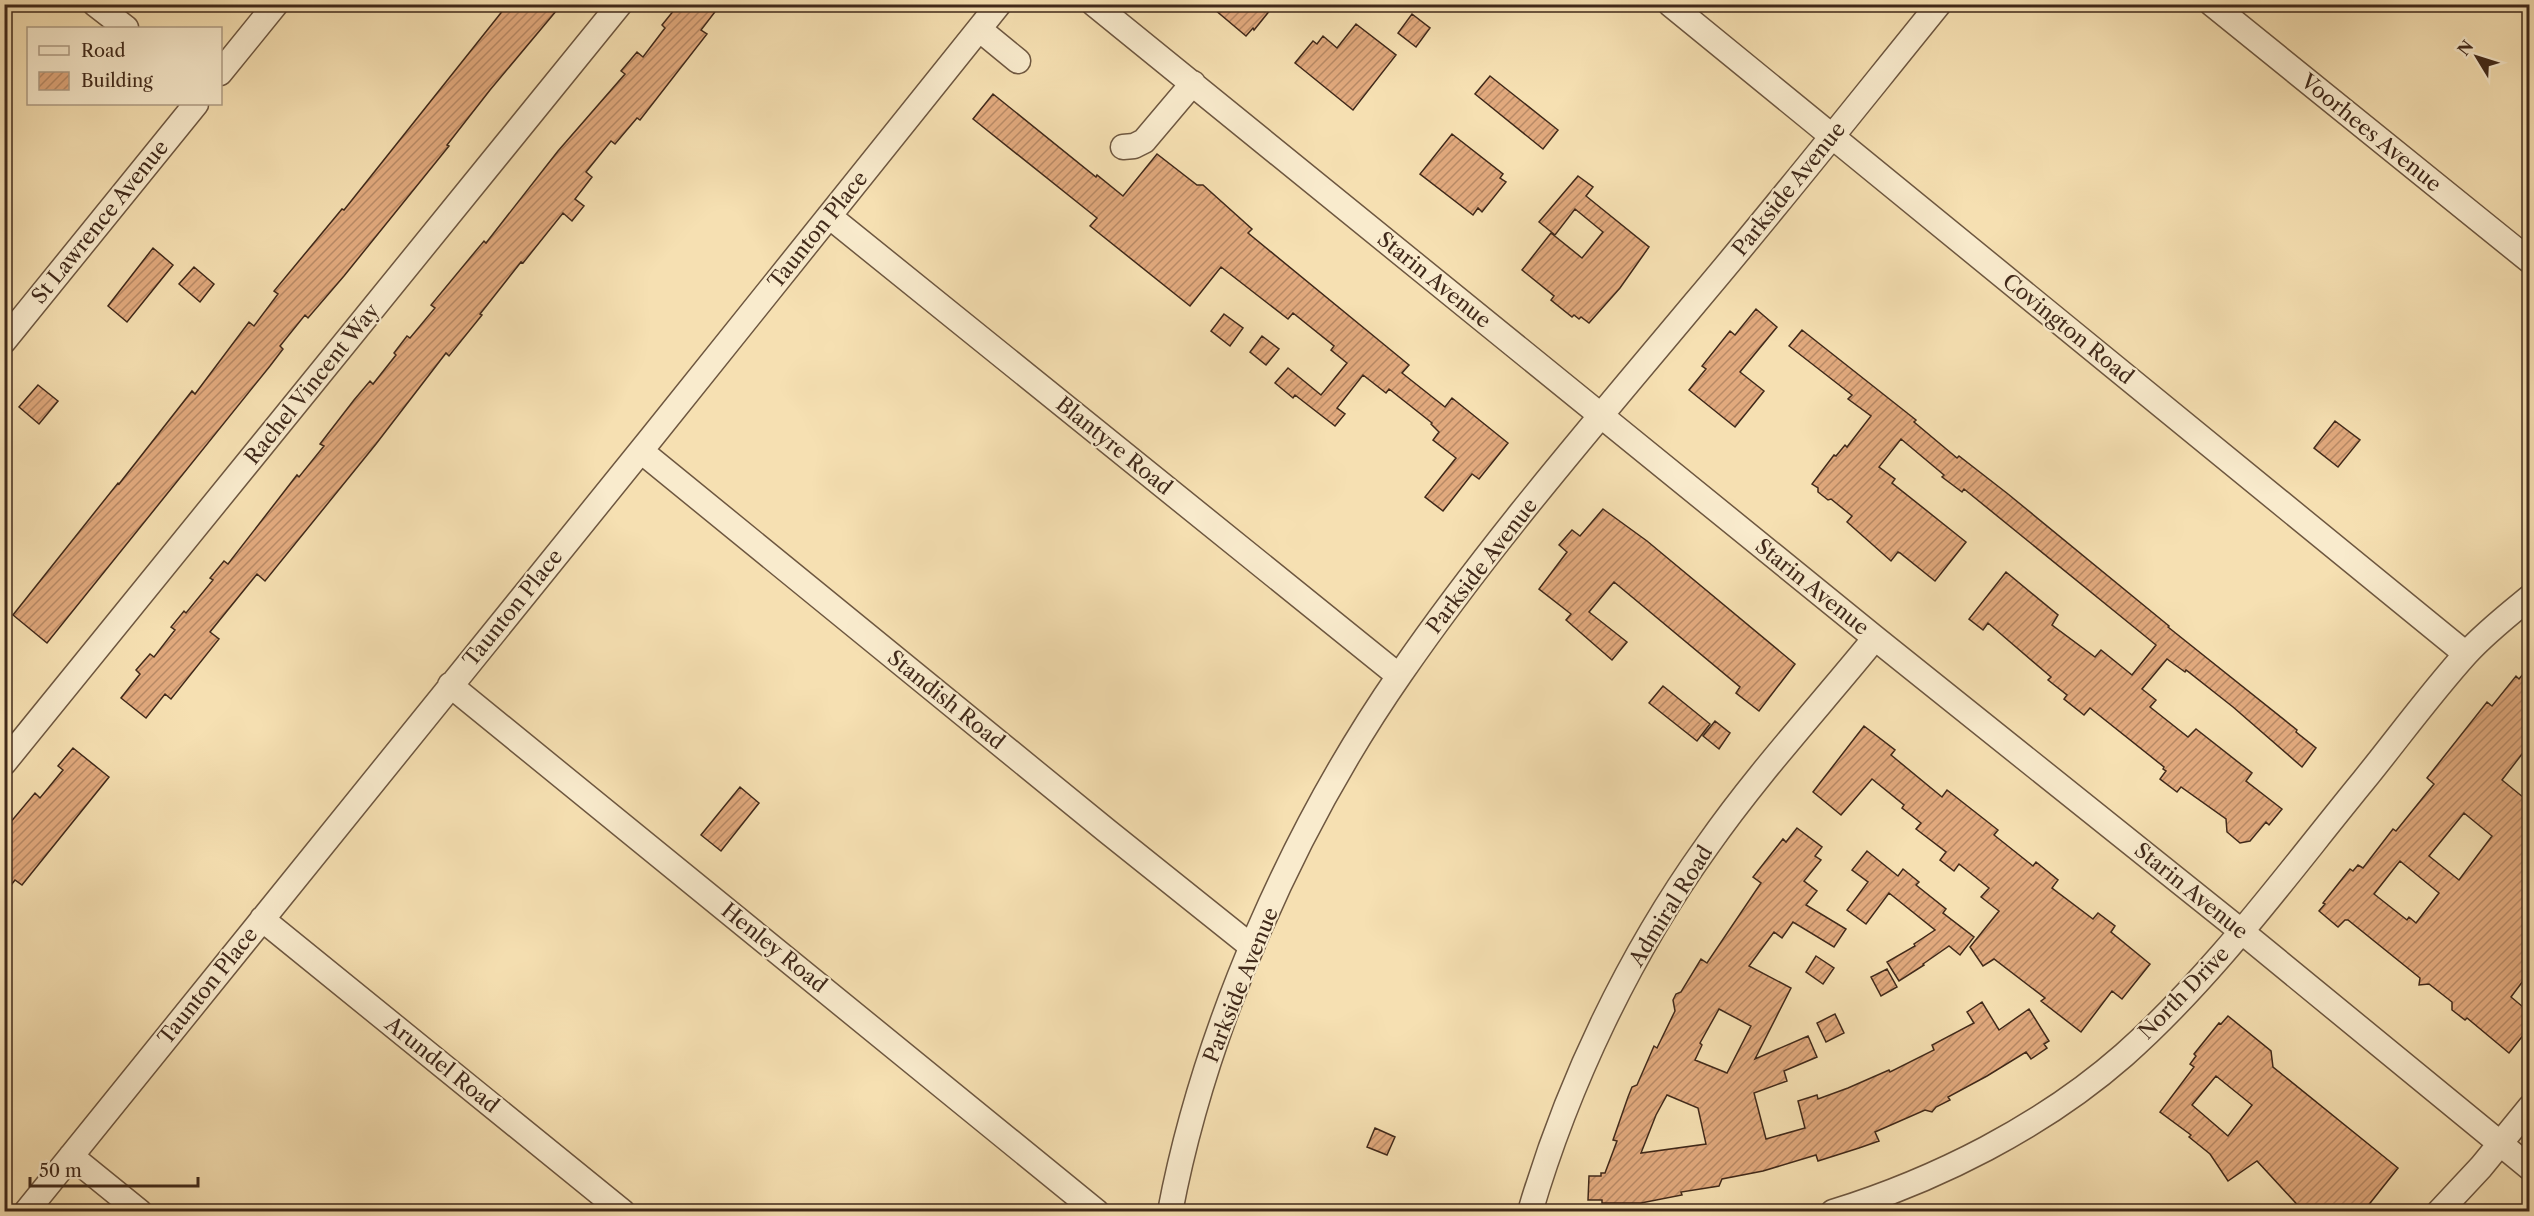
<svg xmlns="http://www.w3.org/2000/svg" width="2534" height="1216" viewBox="0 0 2534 1216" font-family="'Libre Caslon Text',serif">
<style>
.building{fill:url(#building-hatch);stroke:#40291a;stroke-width:1.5;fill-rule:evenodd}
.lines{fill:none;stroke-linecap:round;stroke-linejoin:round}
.minor-casing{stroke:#6e5740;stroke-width:27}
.minor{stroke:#f9ebcd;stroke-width:24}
.labels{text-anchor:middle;stroke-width:4.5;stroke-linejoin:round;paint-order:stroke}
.street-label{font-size:21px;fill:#40291a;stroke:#f9ebcd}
</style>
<defs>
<pattern id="building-hatch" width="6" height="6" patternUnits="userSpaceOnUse" patternTransform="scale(1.5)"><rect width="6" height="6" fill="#e1a97d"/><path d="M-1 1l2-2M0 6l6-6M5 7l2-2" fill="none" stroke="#b88a66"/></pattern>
</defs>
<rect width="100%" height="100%" fill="#f6e0b2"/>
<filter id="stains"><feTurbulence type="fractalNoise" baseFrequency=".00333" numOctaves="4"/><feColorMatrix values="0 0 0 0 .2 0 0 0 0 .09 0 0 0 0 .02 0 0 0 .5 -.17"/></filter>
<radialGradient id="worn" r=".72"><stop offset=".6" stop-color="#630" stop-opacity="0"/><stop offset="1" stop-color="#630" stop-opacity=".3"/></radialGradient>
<path class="building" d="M508 4H562L490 90 447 145 449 146 344 276 308 318 305 315 280 346 283 349 270 366 47 643 13 615 118 483 119 484 192 391 195 394 249 322 254 326 278 294 274 291 342 209 344 210Z
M679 4H721L701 30 707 34 640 120 637 118 615 144 611 141 586 172 592 177 575 199 584 206 572 221 563 213 523 263 521 262 480 314 482 315 449 356 446 353 376 444 265 581 257 574 210 632 219 639 171 699 165 694 146 718 121 698 140 674 136 670 150 654 154 657 175 630 171 627 184 611 186 613 213 580 210 578 224 561 228 564 297 475 299 477 324 446 320 444 354 400 370 381 373 384 396 355 394 353 407 336 410 338 435 308 431 305 484 241 486 243 558 151 625 74 621 71 637 52 643 57 665 28 662 25Z
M1208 4H1275L1254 30 1253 28 1246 36Z
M1412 14 1430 28 1416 47 1398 33Z
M1356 24 1396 55 1353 110 1295 63 1313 41 1317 44 1323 36 1337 48Z
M1490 76 1558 130 1543 149 1475 94Z
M993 94 1096 177 1097 175 1123 196 1157 154 1197 185H1203L1252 229 1248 233 1409 365 1402 373 1445 407 1452 398 1508 443 1479 479 1472 474 1443 511 1425 497 1456 458 1433 440 1439 432 1431 424 1432 423 1389 389 1386 393 1363 375 1337 408 1345 414 1335 426 1295 395 1293 398 1275 383 1288 368 1321 395 1347 363 1331 350 1334 346 1293 313 1288 319 1221 267 1190 306 1090 226 1097 218 973 119Z
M1452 134 1503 174 1500 178 1506 182 1482 212 1478 208 1473 215 1420 174Z
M1578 176 1593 187 1586 196 1649 247 1620 288 1589 323 1581 317 1579 319 1574 315 1572 317 1551 300 1554 296 1522 270 1551 233 1582 258 1603 232 1575 209 1555 235 1539 222Z
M153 248 173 265 127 322 108 306Z
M194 267 214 284 200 302 179 284Z
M1756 309 1777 327 1740 372 1764 391 1735 427 1689 390 1706 369 1702 366 1730 331 1735 335Z
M1224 314 1243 328 1230 346 1211 331Z
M1802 330 1916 420 1914 422 1957 458 1959 456 2008 494 2169 626 2168 627 2297 730 2296 732 2316 748 2302 767 2233 707 2186 670 2185 672 2167 659 2142 689 2156 700 2150 707 2188 737 2196 729 2252 773 2246 781 2282 809 2269 825 2266 822 2250 841 2240 843 2227 832 2226 819 2181 787 2177 792 2160 779 2166 771 2163 769 2164 767 2090 708 2084 715 2064 699 2067 695 2048 680 2051 677 1988 623 1983 630 1969 619 2006 572 2058 615 2052 625 2095 657 2101 650 2132 675 2156 645 1964 489 1962 492 1942 477 1944 475 1901 439 1879 467 1895 479 1892 483 1966 542 1935 581 1900 553 1898 552 1891 561 1847 522 1852 516 1831 499 1828 500 1818 492V488L1812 484 1834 455 1836 456 1845 445 1847 447 1871 416 1848 399 1852 395 1789 346Z
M1262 336 1279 349 1266 365 1250 352Z
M38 385 58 401 39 424 19 407Z
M2335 421 2360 440 2338 467 2314 448Z
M1603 509 1647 541 1795 664 1759 711 1736 693 1740 687 1614 582 1589 612 1627 642 1612 660 1566 620 1571 614 1539 589 1567 552 1559 545 1572 530 1580 536Z
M2529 667V745L2502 780 2529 802V973L2511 997 2529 1012V1028L2509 1053 2467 1018 2465 1020 2452 1010V1002L2429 984 2419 985 2420 978 2348 920H2345L2338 927 2319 911 2325 904 2323 903 2350 869 2353 871 2358 865 2363 868 2393 829 2396 831 2434 784 2427 778 2487 702 2492 706 2516 676 2519 679ZM2464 813 2492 836 2459 880 2429 856ZM2400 861 2439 893 2416 923 2409 917 2407 920 2374 894Z
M1663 686 1710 724 1697 741 1649 703Z
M1715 721 1730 733 1719 749 1703 736Z
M1864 726 1895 750 1891 755 1942 797 1947 790 1998 830 1994 835 2033 866 2036 862 2058 880 2052 888 2093 919 2098 913 2115 926 2111 932 2150 964 2122 999 2112 991 2081 1032 2041 1001 2045 998 1994 959 1983 966 1970 947 1999 911 1981 897 1989 888 1959 864 1954 871 1940 860 1946 852 1916 829 1921 823 1902 808 1904 805 1872 779 1841 815 1813 792Z
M73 748 109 777 22 885 15 880 4 894V830L35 793 40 798 63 770 58 766Z
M740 787 759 803 721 851 701 835Z
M1797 828 1822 847 1815 856 1821 860 1804 881 1817 891 1806 905 1846 929 1834 947 1793 922 1782 938 1774 932 1749 966 1791 988 1755 1059 1808 1036 1817 1057 1784 1071 1787 1081 1754 1093 1766 1139 1805 1128 1798 1101 1817 1095 1818 1099 1848 1088 1889 1070 1890 1072 1934 1050 1932 1045 1974 1023 1967 1012 1982 1002 1999 1030 2029 1009 2049 1041 2044 1044 2047 1048 2031 1059 2026 1052 1987 1076 1948 1097 1950 1100 1936 1107 1932 1112 1925 1110 1875 1132 1879 1141 1859 1148 1818 1161 1816 1155 1763 1171 1722 1179 1719 1186 1681 1192 1682 1195 1641 1203H1602V1200H1588L1589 1176H1601V1173H1605L1617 1141 1613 1140 1628 1097 1632 1087 1637 1085 1654 1046 1657 1048 1675 1011 1673 1000 1676 994 1681 992 1701 959 1707 963 1761 883 1753 877 1783 839 1786 842ZM1719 1009 1751 1026 1727 1073 1695 1060 1702 1045 1700 1043ZM1667 1095 1698 1108 1706 1144 1641 1153 1656 1115Z
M1867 851 1898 876 1903 869 1919 882 1916 885 1946 909 1943 913 1974 937 1960 955 1949 946 1923 964 1924 965 1899 981 1887 962 1915 946 1914 944 1935 930 1889 893 1866 924 1847 910 1868 882 1852 870Z
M1816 956 1834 968 1823 984 1806 972Z
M1887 969 1897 987 1881 996 1871 977Z
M1835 1014 1844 1033 1826 1042 1817 1023Z
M2228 1016 2271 1051 2273 1067 2398 1168 2363 1212H2304L2257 1161 2228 1181 2210 1154 2189 1137 2191 1135 2160 1112 2194 1067 2190 1064 2196 1056 2194 1054 2219 1023 2221 1024ZM2216 1076 2252 1105 2228 1136 2192 1105Z
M1375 1128 1395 1137 1387 1155 1367 1147Z"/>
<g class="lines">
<g class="minor-casing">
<path id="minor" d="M95 4 126 28
M1094 4 1875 638 2241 931 2530 1168
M1670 4 2466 654
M2212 4 2530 261
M979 29 1018 61
M220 73 276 4
M1123 147 1134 146 1144 141 1193 83
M829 216 1399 676
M4 341 196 104
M641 451 1107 831 1252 947
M450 685 1097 1212
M4 763 620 4
M262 919 623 1212
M71 1156 140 1212
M26 1212 652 437 999 4
M1170 1212C1205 1027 1294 827 1401 673 1490 544 1594 424 1695 303 1778 205 1858 104 1939 4
M1530 1212C1568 1083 1629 955 1707 846 1758 773 1819 707 1875 638
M1833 1212C1936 1180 2042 1127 2124 1055 2215 974 2287 874 2364 780 2398 738 2430 694 2466 654 2485 633 2508 615 2530 597
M2439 1212 2481 1167 2530 1107"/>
</g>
<use href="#minor" class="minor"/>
</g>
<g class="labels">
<g class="street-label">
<text transform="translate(2371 133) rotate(39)" y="7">Voorhees Avenue</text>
<text transform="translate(1789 189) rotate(-51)" y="7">Parkside Avenue</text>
<text transform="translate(100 222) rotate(-51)" y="7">St Lawrence Avenue</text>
<text transform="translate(818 230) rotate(-51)" y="7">Taunton Place</text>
<text transform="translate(1434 280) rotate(39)" y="7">Starin Avenue</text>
<text transform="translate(2068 329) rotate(39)" y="7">Covington Road</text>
<text transform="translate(312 384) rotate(-51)" y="7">Rachel Vincent Way</text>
<text transform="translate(1114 446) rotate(39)" y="7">Blantyre Road</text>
<text transform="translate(1482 566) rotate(-52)" y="7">Parkside Avenue</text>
<text transform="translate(1812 587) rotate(39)" y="7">Starin Avenue</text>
<text transform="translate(513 608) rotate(-51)" y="7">Taunton Place</text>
<text transform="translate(946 700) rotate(39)" y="7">Standish Road</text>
<text transform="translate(2191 891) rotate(39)" y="7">Starin Avenue</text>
<text transform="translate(1671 906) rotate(-58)" y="7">Admiral Road</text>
<text transform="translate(774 948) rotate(39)" y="7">Henley Road</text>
<text transform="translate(1241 985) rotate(-68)" y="7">Parkside Avenue</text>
<text transform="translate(208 986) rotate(-51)" y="7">Taunton Place</text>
<text transform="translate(2184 993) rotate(-46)" y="7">North Drive</text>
<text transform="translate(442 1065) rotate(39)" y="7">Arundel Road</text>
</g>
</g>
<rect width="2534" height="1216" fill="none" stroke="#f6e0b2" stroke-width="24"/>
<rect x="6" y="6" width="2522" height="1204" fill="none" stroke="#40291a" stroke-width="3"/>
<rect x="12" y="12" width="2510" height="1192" fill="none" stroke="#40291a" stroke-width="1.5"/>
<rect x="27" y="27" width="195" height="78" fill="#f9ebcd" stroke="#af9d85" stroke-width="1.5"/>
<rect x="39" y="46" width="30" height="9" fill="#f9ebcd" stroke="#af9d85" stroke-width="1.5"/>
<text x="81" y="57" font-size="18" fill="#40291a">Road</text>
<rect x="39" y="72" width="30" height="18" fill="url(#building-hatch)" stroke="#af9d85" stroke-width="1.5"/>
<text x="81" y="87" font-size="18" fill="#40291a">Building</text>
<g transform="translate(2477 57) rotate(308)" stroke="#f9ebcd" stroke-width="4.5" paint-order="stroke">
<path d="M0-4.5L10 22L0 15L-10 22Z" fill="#40291a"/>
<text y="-9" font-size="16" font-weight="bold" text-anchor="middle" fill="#40291a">N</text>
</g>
<path d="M30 1177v9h168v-9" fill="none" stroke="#40291a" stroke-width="3"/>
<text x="39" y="1177" font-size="18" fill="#40291a" stroke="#f9ebcd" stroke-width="4.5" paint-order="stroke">50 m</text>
<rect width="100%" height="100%" filter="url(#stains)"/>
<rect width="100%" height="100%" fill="url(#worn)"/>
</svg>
